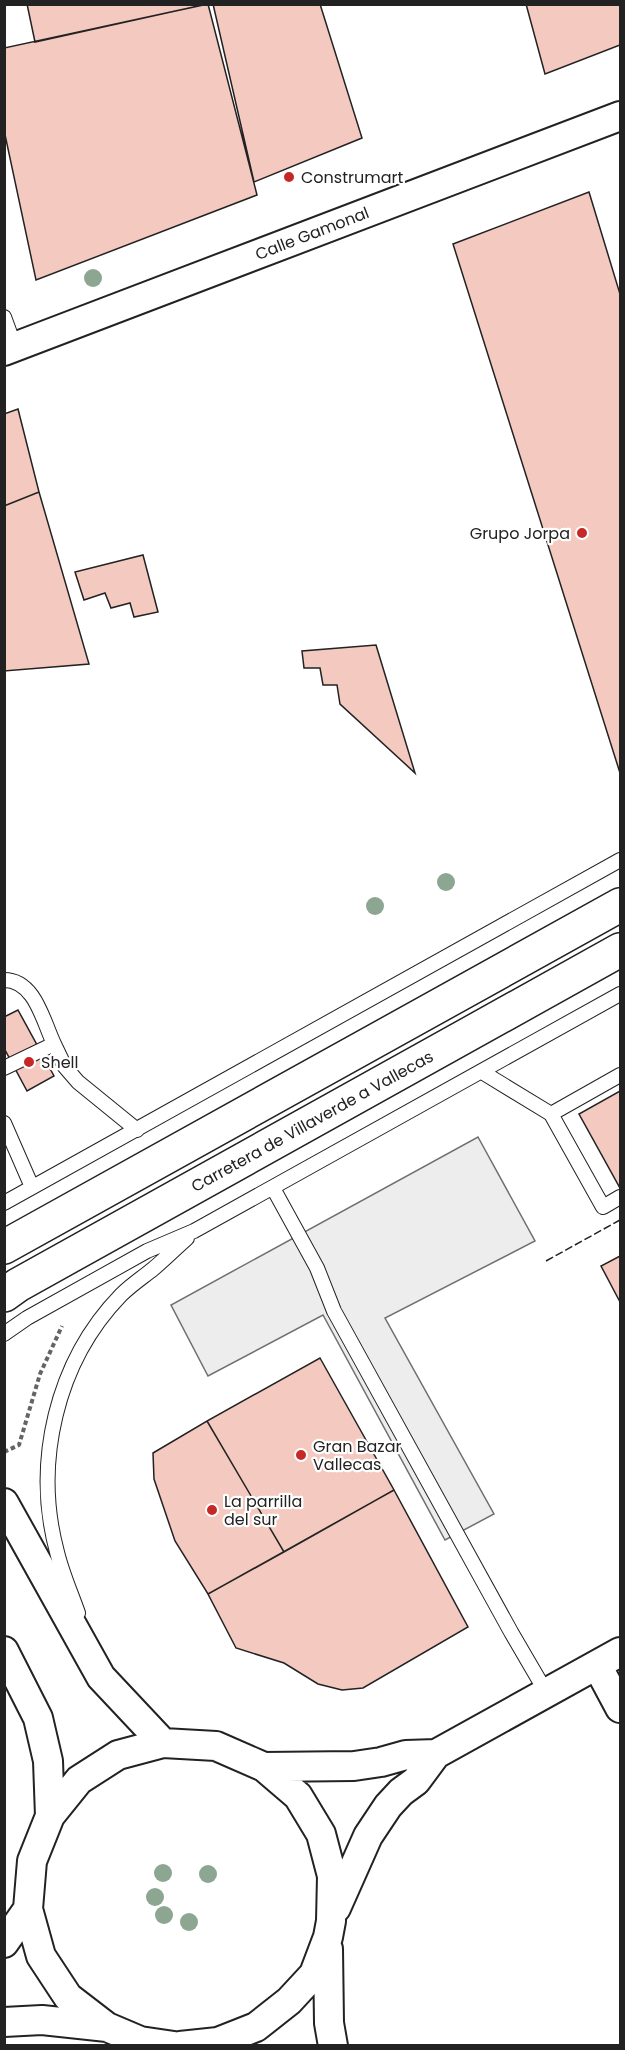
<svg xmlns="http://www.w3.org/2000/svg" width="625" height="2050" viewBox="0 0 625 2050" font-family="Poppins,sans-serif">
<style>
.parking{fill:#ededed;stroke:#6f6f6f;stroke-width:1.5}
.building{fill:#f3c9c0;stroke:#222;stroke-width:1.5}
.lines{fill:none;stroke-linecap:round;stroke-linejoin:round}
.lane-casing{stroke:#222;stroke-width:16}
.street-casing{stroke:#222;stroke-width:32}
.secondary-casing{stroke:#222;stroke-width:36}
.path{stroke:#646464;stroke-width:4;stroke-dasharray:4.5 3;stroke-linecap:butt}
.lane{stroke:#fff;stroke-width:14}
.street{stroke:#fff;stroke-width:28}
.secondary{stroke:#fff;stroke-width:33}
.fence{stroke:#222;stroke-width:1.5;stroke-dasharray:8 3;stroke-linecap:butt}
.tree{fill:#8da692}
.poi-dot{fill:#c62828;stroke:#fff;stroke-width:2}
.labels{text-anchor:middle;stroke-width:4.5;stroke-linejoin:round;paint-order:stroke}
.poi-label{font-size:16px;fill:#222;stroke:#fff;text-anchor:start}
.street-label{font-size:16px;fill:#222;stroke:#fff}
</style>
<rect width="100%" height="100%" fill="#fff"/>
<path class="parking" d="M478 1137 535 1241 385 1318 494 1514 445 1540 323 1315 208 1376 171 1305Z"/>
<path class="building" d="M27 4H194V7L35 42Z
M208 4 257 195 36 280 4 130V48Z
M213 4H320L362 138 254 182Z
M526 4H620V45L545 74Z
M589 192 620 294V773L453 244Z
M18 409 39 492 4 506V414Z
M39 492 89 664 4 671V506Z
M143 555 158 612 134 617 130 603 111 608 105 593 84 600 75 572Z
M376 645 415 773 340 704 337 685H323L320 668H304L302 651Z
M18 1010 54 1076 27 1091 4 1048V1017Z
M620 1091V1188L579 1114Z
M620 1256V1302L601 1266Z
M320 1358 394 1490 284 1552 207 1421Z
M207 1421 284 1552 208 1594 175 1541 154 1479 153 1453Z
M394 1490 468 1627 363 1688 342 1690 318 1684 284 1663 236 1648 208 1594Z"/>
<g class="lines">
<g class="lane-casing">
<path id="lane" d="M4 317 15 347
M4 980C35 980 43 1021 54 1044
M4 1068 54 1044 65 1067 78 1082 137 1130
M482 1072 551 1114 603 1207 620 1197
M551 1114 620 1075
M4 1123 32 1187
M273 1188 317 1268 334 1311 511 1632 546 1692
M4 1203 620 860
M4 1334 27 1318 147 1251 194 1231 620 994
M78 1613C71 1593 62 1573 57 1552 33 1463 56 1362 121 1295 131 1285 143 1277 153 1269 165 1259 176 1248 187 1238"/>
</g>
<g class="street-casing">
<path id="street" d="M4 351 620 116
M4 1503 101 1677 163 1743
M4 1651 38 1718 48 1761 50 1816
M597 1665 620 1708
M264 1767 354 1766 381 1762 406 1755 436 1754
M336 1908 368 1836 388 1806 401 1792 416 1781 436 1754 620 1652
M4 1943 28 1909
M328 1949 329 2023 333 2046
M4 2022 42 2020 107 2027
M174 2046 140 2041 107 2027 68 1997 41 1956 28 1909 32 1861 50 1816 79 1780 118 1755 163 1743 216 1746 264 1767 298 1796 321 1834 332 1876 331 1921 328 1937 314 1974 289 2001 256 2027 218 2042 180 2046"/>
</g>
<g class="secondary-casing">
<path id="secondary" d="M4 1247 620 905
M4 1295 18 1285 620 950"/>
</g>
<path class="path" d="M4 1452 19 1445 40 1374 62 1326"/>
<use href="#lane" class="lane"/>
<use href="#street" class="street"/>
<use href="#secondary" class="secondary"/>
<path class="fence" d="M546 1261 620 1220"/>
</g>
<g class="tree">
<circle cx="93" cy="278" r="9"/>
<circle cx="446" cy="882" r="9"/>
<circle cx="375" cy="906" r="9"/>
<circle cx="163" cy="1873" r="9"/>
<circle cx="208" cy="1874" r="9"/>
<circle cx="155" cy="1897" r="9"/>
<circle cx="164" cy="1915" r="9"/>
<circle cx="189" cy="1922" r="9"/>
</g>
<g class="poi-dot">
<circle cx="289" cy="177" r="6"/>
<circle cx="582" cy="533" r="6"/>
<circle cx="29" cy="1062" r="6"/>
<circle cx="301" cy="1455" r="6"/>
<circle cx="212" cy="1510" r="6"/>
</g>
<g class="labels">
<g class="poi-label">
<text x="301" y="183">Construmart</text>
<text x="570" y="539" text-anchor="end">Grupo Jorpa</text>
<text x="41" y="1068">Shell</text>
<text x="313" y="1452">Gran Bazar<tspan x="313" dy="18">Vallecas</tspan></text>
<text x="224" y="1507">La parrilla<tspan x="224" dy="18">del sur</tspan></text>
</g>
<g class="street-label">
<text transform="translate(312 233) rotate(-21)" y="6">Calle Gamonal</text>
<text transform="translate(312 1121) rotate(-29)" y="6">Carretera de Villaverde a Vallecas</text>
</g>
</g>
<rect width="625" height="2050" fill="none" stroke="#222222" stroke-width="12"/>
</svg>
